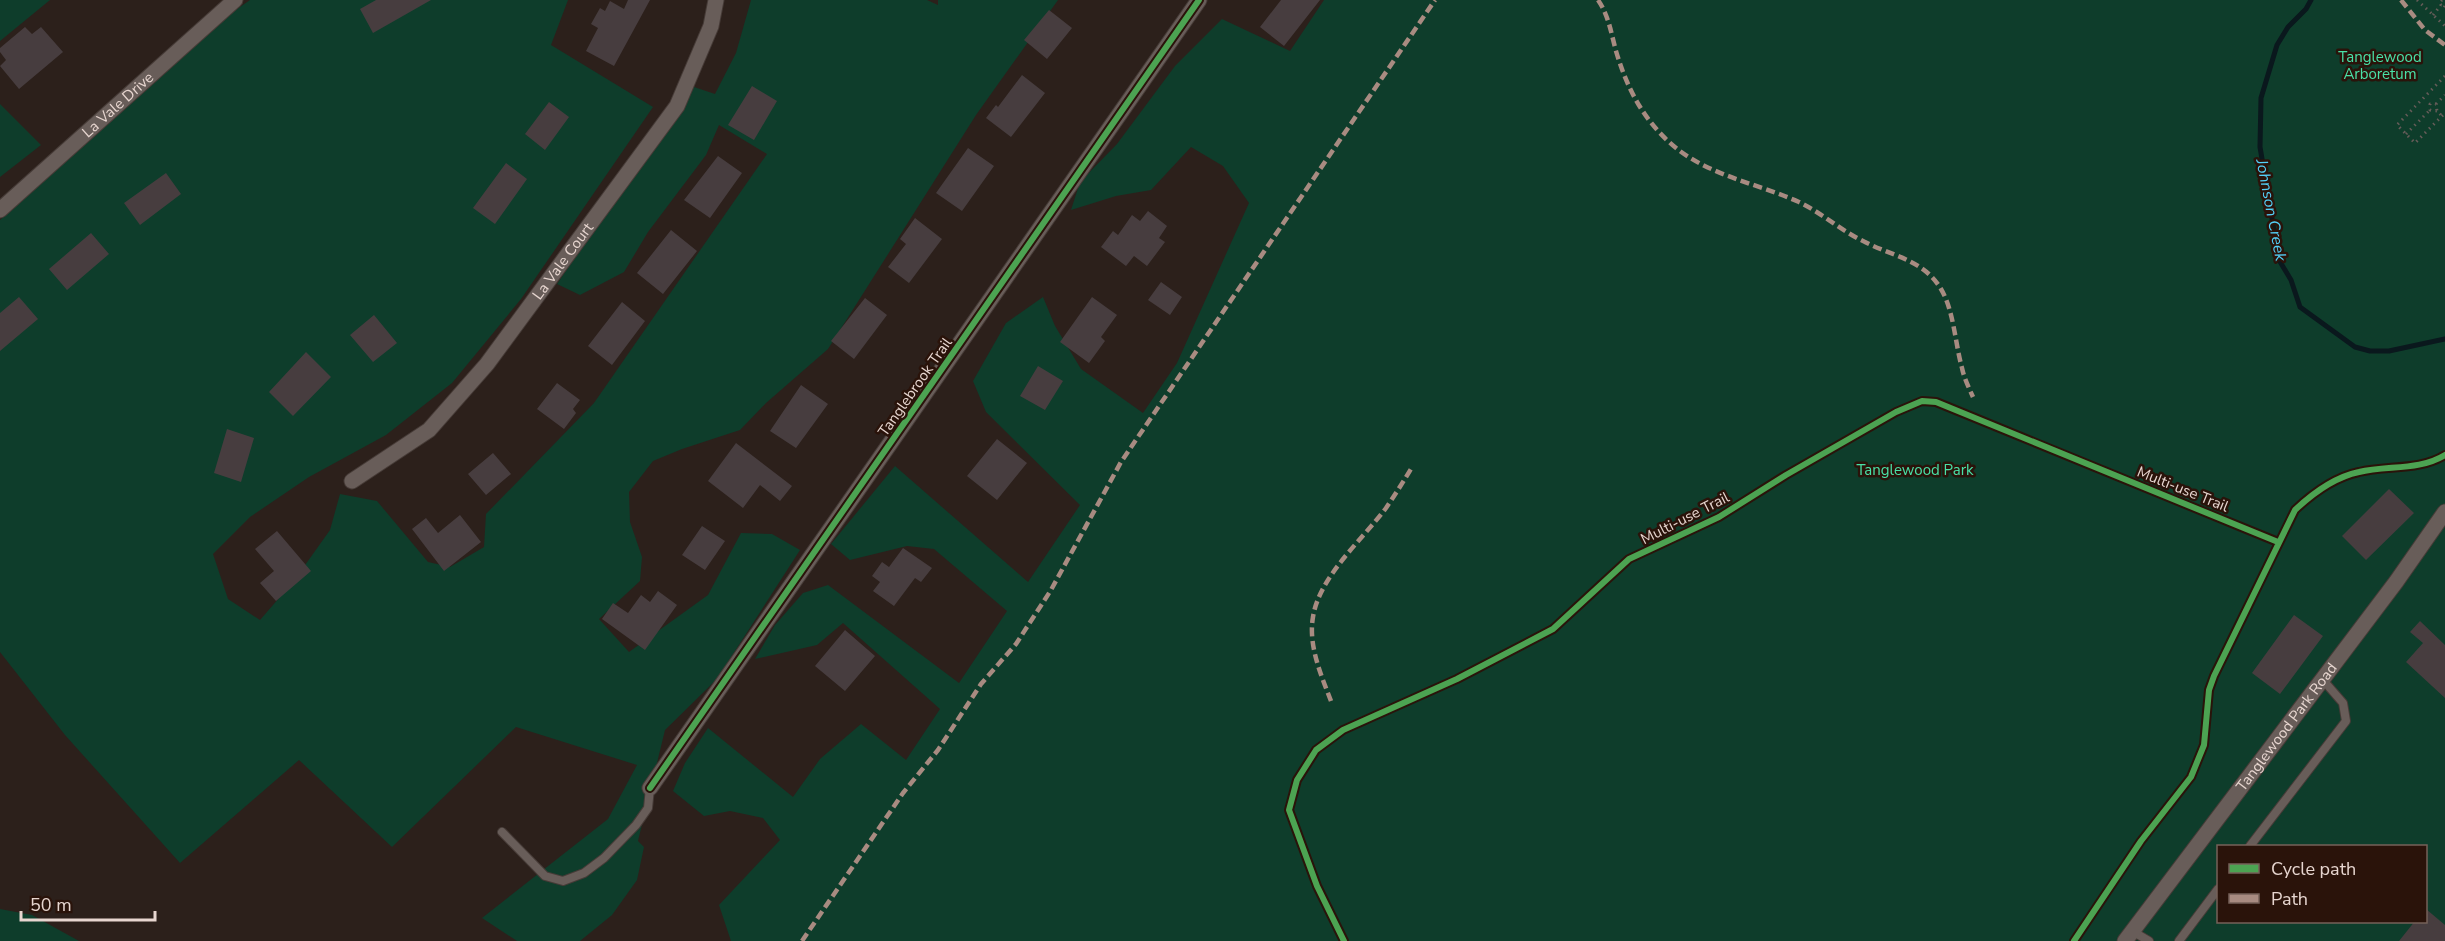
<svg xmlns="http://www.w3.org/2000/svg" width="2445" height="941" viewBox="0 0 2445 941" font-family="'Nunito Sans',sans-serif">
<style>
.green{fill:#0e3d2b;fill-rule:evenodd}
.lines{fill:none;stroke-linecap:round;stroke-linejoin:round}
.stream{stroke:#0a181d;stroke-width:5}
.building{fill:#473d3f}
.service-casing{stroke:#463b37;stroke-width:10}
.minor-casing{stroke:#463b37;stroke-width:17}
.path{stroke:#665c59;stroke-width:3;stroke-dasharray:1.5 4.5;stroke-linecap:butt}
.service{stroke:#685d59;stroke-width:8}
.minor{stroke:#685d59;stroke-width:15}
.quiet{stroke:#a88b81;stroke-width:4.5;stroke-dasharray:9 4.5;stroke-linecap:butt}
.cycleway-casing{stroke:#2a130a;stroke-width:10}
.cycleway{stroke:#4ca352;stroke-width:6}
.labels{text-anchor:middle;stroke-width:5;stroke-linejoin:round;paint-order:stroke}
.park-label{font-size:15px;fill:#49e1a7;stroke:#2a130a}
.street-label{font-size:15px;fill:#e7d6d0;stroke:#2a130a}
.water-label{font-size:16px;font-style:italic;fill:#53d0f8;stroke:#2a130a}
</style>
<rect width="100%" height="100%" fill="#2c201b"/>
<path class="green" d="M0 0H50L0 41Z
M250 0H568L551 45 653 107 521 299 452 383 386 435 309 477 250 517 213 554 228 599 260 620 293 582 330 530 340 494 377 501 428 562 450 567 484 547 486 514 594 403 767 154 719 125 706 155 648 232 624 272 580 295 557 284 691 86 715 94 736 53 751 0H927L938 5V0H1058L976 115 828 349 766 403 740 430 682 449 653 461 629 492 630 522 642 557 640 581 599 619 629 652 708 595 741 533 772 534 800 550 717 679 665 730 638 841 644 847 637 880 612 915 580 941H517L482 918 608 819 637 765 516 727 392 847 299 760 180 863 65 735 0 652V220L233 12Z
M1324 0H2445V941H731L719 905 780 840 763 818 730 811 704 816 673 791 685 763 708 728 793 797 820 759 861 724 906 760 940 709 843 623 817 645 755 659 775 625 803 593 828 585 959 683 1007 611 934 549 907 546 850 560 831 544 895 466 1028 582 1080 505 986 412 973 381 1006 323 1043 297 1055 326 1081 369 1143 413 1177 363 1249 203 1223 166 1191 147 1151 190 1116 196 1071 210 1080 182 1117 144 1175 66 1222 19 1290 51ZM2218 846H2426V922H2218Z
M0 104 41 145 0 177Z
M0 909 32 915 79 941H0Z"/>
<g class="lines">
<path class="stream" d="M2311 0 2306 9 2288 27 2277 45 2261 98 2260 147 2279 260 2291 280 2300 307 2355 347 2370 351H2389L2445 339"/>
</g>
<path class="building" d="M376 0H431L373 33 360 9Z
M628 0H650L614 66 586 51 598 28 591 24 600 8 605 11 610 1 624 9Z
M1281 0H1320L1284 46 1260 27Z
M1049 10 1072 28 1047 59 1024 40Z
M25 27 32 34 41 27 63 52 19 89 0 66 6 60 0 52V48Z
M1022 75 1045 93 1011 137 986 118 996 105 998 107Z
M752 86 777 101 754 140 728 125Z
M549 102 569 117 545 150 525 134Z
M968 148 994 166 962 211 936 193Z
M718 156 742 173 710 218 684 200Z
M506 163 527 179 495 224 473 208Z
M166 173 181 194 140 225 124 203Z
M1148 211 1167 226 1159 238 1165 242 1147 266 1134 256 1126 266 1101 247 1113 231 1118 235 1132 215 1140 221Z
M915 218 942 239 909 283 888 267 906 244 900 239Z
M671 230 697 251 663 294 637 273Z
M91 233 109 254 67 290 49 269Z
M1161 282 1182 297 1170 315 1148 300Z
M19 297 38 319 0 351V313Z
M1092 297 1117 315 1101 337 1105 341 1089 363 1060 342Z
M865 298 887 315 854 359 831 341Z
M622 302 645 321 612 365 588 346Z
M374 315 397 343 373 362 350 335Z
M306 352 331 377 293 416 269 392Z
M1038 366 1063 381 1045 410 1020 396Z
M557 383 580 400 573 409 576 413 564 429 537 409Z
M801 385 828 404 796 448 770 431Z
M227 429 254 438 241 482 214 473Z
M997 439 1027 463 997 500 967 476Z
M736 443 792 486 780 501 760 485 743 508 708 481Z
M493 453 511 474 486 495 468 474Z
M2389 489 2414 513 2366 560 2342 536Z
M460 515 481 542 444 571 412 529 426 518 438 533Z
M702 526 725 541 705 570 682 555Z
M277 531 311 571 276 601 260 583 274 571 255 549Z
M903 548 932 568 921 582 915 578 894 606 873 591 880 582 872 576 882 562 889 567Z
M658 591 677 605 645 650 602 619 613 603 628 613 641 595 650 602Z
M2294 615 2323 636 2280 694 2252 673Z
M2420 621 2445 645V698L2406 662 2423 643 2410 632Z
M845 630 875 656 845 691 815 666Z
M2426 909 2445 925V941H2399L2415 921H2426Z"/>
<g class="lines">
<g class="service-casing">
<path id="service" d="M502 832 545 876 563 881 584 873 604 858 636 825 648 808 650 788
M2250 846 2346 721 2343 703 2323 680
M2132 931 2149 941
M2179 941 2218 889"/>
</g>
<g class="minor-casing">
<g id="minor">
<path id="s1" d="M0 210 235 0"/>
<path id="s2" d="M352 481 429 430 487 364 677 106 711 26 716 0"/>
<path d="M650 788 1199 0"/>
<path id="s3" d="M2125 941 2396 582 2445 512"/>
</g>
</g>
<path class="path" d="M2417 0 2445 26
M2442 0 2439 3 2444 8 2445 6
M2433 15 2441 5
M2445 76 2397 125 2415 143 2445 113
M2436 104 2445 95
M2437 111 2430 110V104H2436L2437 111 2442 116
M2406 134 2430 110"/>
<use href="#service" class="service"/>
<use href="#minor" class="minor"/>
<path class="quiet" d="M1598 0C1609 16 1611 33 1616 51 1626 85 1641 116 1668 141 1704 175 1754 182 1799 202 1822 213 1841 231 1865 242 1892 256 1924 260 1941 289 1954 311 1955 343 1962 368 1964 378 1969 388 1973 397
M2401 0 2425 30 2445 45
M1331 701C1321 675 1308 645 1313 617 1319 577 1362 540 1386 508 1395 495 1403 482 1411 469
M802 941 903 793 938 750 981 684 1016 644 1051 590 1121 462 1435 0"/>
<g class="cycleway-casing">
<path id="cycleway" d="M650 788 1199 0
M1344 941 1317 886 1289 810 1297 780 1316 750 1343 730 1457 679 1553 629 1629 559 1719 517 1786 475 1896 412 1922 401 1936 402 2278 542
M2074 941 2141 841 2191 777 2204 745 2209 690 2214 676 2295 510C2313 493 2335 477 2359 472 2388 465 2419 471 2445 455"/>
</g>
<use href="#cycleway" class="cycleway"/>
</g>
<g class="labels">
<g class="park-label">
<text x="2380" y="62">Tanglewood<tspan x="2380" dy="17">Arboretum</tspan></text>
<text x="1915" y="475">Tanglewood Park</text>
</g>
<g class="street-label">
<text dy="5" stroke="none"><textPath href="#s1" startOffset="158">La Vale Drive</textPath></text>
<text dy="5" stroke="none"><textPath href="#s2" startOffset="308">La Vale Court</textPath></text>
<text transform="translate(915 387) rotate(-55)" y="5">Tanglebrook Trail</text>
<text transform="translate(2183 489) rotate(22)" y="5">Multi-use Trail</text>
<text transform="translate(1685 518) rotate(-27)" y="5">Multi-use Trail</text>
<text dy="5" stroke="none"><textPath href="#s3" startOffset="268">Tanglewood Park Road</textPath></text>
</g>
<g class="water-label">
<text transform="translate(2272 210) rotate(79)" y="6">Johnson Creek</text>
</g>
</g>
<rect x="2217" y="845" width="210" height="78" fill="#2a130a" stroke="#766159" stroke-width="1.5"/>
<rect x="2229" y="864" width="30" height="9" fill="#4ca352" stroke="#766159" stroke-width="1.5"/>
<text x="2271" y="875" font-size="18" fill="#e7d6d0">Cycle path</text>
<rect x="2229" y="894" width="30" height="9" fill="#a88b81" stroke="#766159" stroke-width="1.5"/>
<text x="2271" y="905" font-size="18" fill="#e7d6d0">Path</text>
<path d="M21 911v9h134v-9" fill="none" stroke="#e7d6d0" stroke-width="3"/>
<text x="30" y="911" font-size="18" fill="#e7d6d0" stroke="#2a130a" stroke-width="4.5" paint-order="stroke">50 m</text>
</svg>
